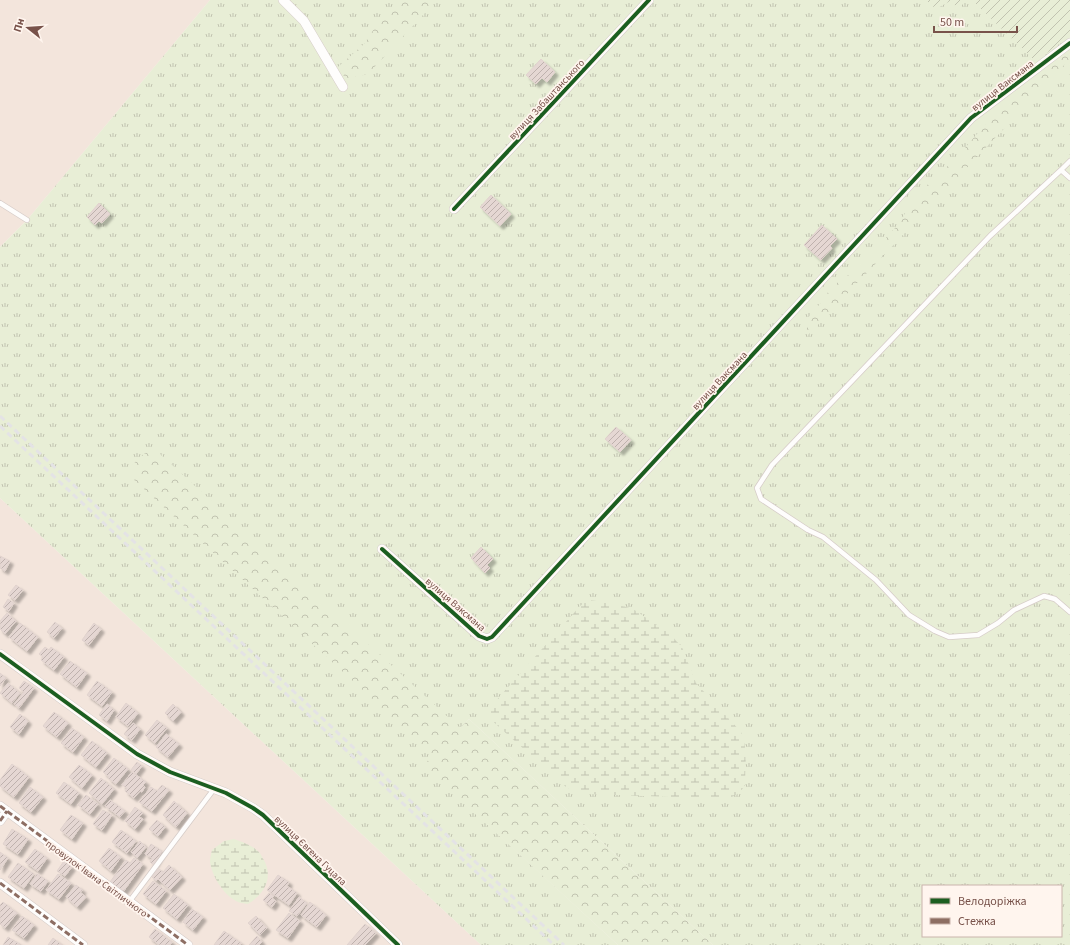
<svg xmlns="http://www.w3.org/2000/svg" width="1070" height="945" viewBox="0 0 1070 945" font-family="'Source Sans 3',sans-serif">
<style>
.residential{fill:#f3e5dc}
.grass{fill:url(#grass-tufts);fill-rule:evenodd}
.forest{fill:url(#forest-crowns)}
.wetland{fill:url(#wetland-marsh)}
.garden{fill:url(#garden-furrows)}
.building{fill:url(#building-hatch);stroke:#e1d3ce;filter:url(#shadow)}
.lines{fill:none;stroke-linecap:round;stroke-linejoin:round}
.lane-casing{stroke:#d6ccc8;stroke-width:6}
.street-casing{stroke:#d6ccc8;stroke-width:10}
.lane{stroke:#fefdfc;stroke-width:4.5}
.street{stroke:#fefdfc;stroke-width:9}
.rail{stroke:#e4e3e5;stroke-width:3;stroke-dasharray:6 4;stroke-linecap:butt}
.quiet{stroke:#8d6e63;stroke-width:3;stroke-dasharray:6 3;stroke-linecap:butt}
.cycleway-casing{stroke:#fff5ee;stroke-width:6}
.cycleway{stroke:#1b5e20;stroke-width:4}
.labels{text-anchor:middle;stroke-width:3.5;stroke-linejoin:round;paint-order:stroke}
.street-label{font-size:10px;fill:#78524a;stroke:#fff5ee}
</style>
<defs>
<pattern id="grass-tufts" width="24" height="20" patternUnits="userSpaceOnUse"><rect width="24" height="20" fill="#e8eed6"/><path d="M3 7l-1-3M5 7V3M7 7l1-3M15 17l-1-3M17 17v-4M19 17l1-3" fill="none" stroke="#c1c3b0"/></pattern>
<pattern id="forest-crowns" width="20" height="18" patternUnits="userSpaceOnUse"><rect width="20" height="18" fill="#e8eed6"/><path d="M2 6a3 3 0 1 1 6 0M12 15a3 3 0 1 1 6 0" fill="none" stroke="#c1c3b0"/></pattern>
<pattern id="wetland-marsh" width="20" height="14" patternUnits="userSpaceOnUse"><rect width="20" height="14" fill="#e8eed6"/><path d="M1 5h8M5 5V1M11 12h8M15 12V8" fill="none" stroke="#c1c3b0"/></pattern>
<pattern id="garden-furrows" width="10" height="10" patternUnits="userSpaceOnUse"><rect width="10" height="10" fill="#e8eed6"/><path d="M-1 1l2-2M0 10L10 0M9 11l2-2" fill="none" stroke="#c1c3b0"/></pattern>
<pattern id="building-hatch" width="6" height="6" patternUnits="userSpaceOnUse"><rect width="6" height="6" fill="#e5d7d3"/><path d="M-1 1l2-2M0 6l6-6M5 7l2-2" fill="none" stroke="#beb1ad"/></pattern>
<filter id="shadow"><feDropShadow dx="3.5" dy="3.5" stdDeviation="1" flood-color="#0004"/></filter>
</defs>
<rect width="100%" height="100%" fill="#f8f1ec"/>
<path class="residential" d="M0 0H210L27 220 0 247Z
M0 498 481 945H0Z"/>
<path class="grass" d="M210 0H1070V945H713L469 719 424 766 618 945H481L0 498V247L27 220ZM923 886H1061V936H923Z"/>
<path class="forest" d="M399 0H437L368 74 346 79 338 67 364 44 380 20Z
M1070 47V59L807 336V319L824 299 831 287 854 271 877 252 888 235 899 224 911 203 920 202 921 189 938 178 951 162H959L965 148 1012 93Z
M151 450 160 454 460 728 469 719 713 945H618L423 766 433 755 132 478 129 470C135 462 141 454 151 450Z"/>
<path class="wetland" d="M589 600 612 603 633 609 669 633 682 647 696 683 741 732C748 748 745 768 745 785 740 794 734 797 725 799L587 794 579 793 566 787 489 718 488 709 494 703 580 606Z
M234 839C242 842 252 845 259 852 261 854 263 859 265 862 273 880 263 895 248 904 244 903 239 903 236 901 223 894 212 876 210 862 210 858 211 854 212 850L224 841Z"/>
<path class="garden" d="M926 0H968L958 8 950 1 936 9Z
M972 0H1070V36L1048 52 1034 60Z"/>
<path class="building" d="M541 59 555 72 547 82 542 78 536 84 526 75Z
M491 195 511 214 500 226 480 207Z
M99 203 110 214 102 223 99 221 95 225 87 217Z
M822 225 837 239 830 246 832 248 821 260 804 245Z
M616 427 631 440 620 452 605 439Z
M481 547 493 559 487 565 490 568 485 573 471 558Z
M0 556 10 561 5 571 0 568Z
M16 585 23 590 15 600 8 595Z
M8 599 14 603 9 611 3 607Z
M7 613 16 621 5 634 0 629V621Z
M55 622 62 628 54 638 47 632Z
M20 623 38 637 27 651 9 637Z
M94 623 101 629 89 645 82 640Z
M45 647 49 650 51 647 64 657 54 670 41 660 43 657 39 654Z
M70 661 87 673 77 687 60 674Z
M0 673 6 678 0 686Z
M24 681 34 688 19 708 14 704 24 692 19 688Z
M97 681 112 692 102 706 87 695Z
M8 683 20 693 12 703 0 693Z
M126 703 138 713 128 726 116 717Z
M107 704 114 710 107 721 99 715Z
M173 704 181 712 173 721 165 713Z
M54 712 68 723 57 737 43 726Z
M20 714 28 721 19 734 10 727Z
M157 720 167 728 155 743 145 735Z
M133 723 140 729 132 740 124 734Z
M72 728 84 737 73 752 61 743Z
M166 734 179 744 168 757 156 747Z
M92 741 107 753 96 767 81 755Z
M114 758 128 769 116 784 108 778 109 777 103 772Z
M137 762 142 766 136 774 131 770Z
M12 764 29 777 14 797 0 786V780Z
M79 765 92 775 82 788 69 777Z
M132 772 146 782 143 785 145 787 142 792 140 791 134 798 125 791 127 788 122 785Z
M101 778 114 789 102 804 89 793Z
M64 782 79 793 71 804 56 793Z
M162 785 169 790 152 811 139 802 151 787 157 791Z
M30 787 43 797 31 812 19 803Z
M86 795 98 804 90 814 78 805Z
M110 800 125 811 120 817 105 806Z
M174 801 187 813 176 827 163 815Z
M135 807 143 813 139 817 143 819 135 829 125 821Z
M103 810 112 815 102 830 93 824Z
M71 815 83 823 72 839 60 830Z
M157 820 165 827 158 836 149 829Z
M12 829 28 839 18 854 3 844Z
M121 830 136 841 127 853 112 842Z
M140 841 146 847 137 858 131 852Z
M151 844 162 851 154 865 150 862 152 858 145 854Z
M109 848 121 857 111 871 99 861Z
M35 849 47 858 38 871 25 862Z
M0 852 8 858 0 870Z
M134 858 143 864 123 892 110 882 126 860 130 863Z
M64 861 72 867 65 876 57 871Z
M18 863 34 874 24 888 8 877Z
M169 865 182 877 170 890 158 879 156 881 151 876 158 868 163 872Z
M37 874 48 881 41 891 30 884Z
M58 874 71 883 59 899 46 890Z
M278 875 289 882 287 886 297 893 289 905 267 890Z
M153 881 166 891 156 904 143 894Z
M76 885 83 890 80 892 86 897 77 907 66 897Z
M269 893 274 896 272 898 276 901 272 907 263 900Z
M174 894 188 905 177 919 163 908Z
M299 897 307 903 297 916 289 911Z
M3 902 17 913 5 928 0 924V905Z
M310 902 326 915 317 927 301 915Z
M192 909 203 917 193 930 183 922Z
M289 913 300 921 288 938 276 930Z
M22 916 34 925 24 938 12 930Z
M256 916 267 928 260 935 248 923Z
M365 924 376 933 365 945H347Z
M155 929 172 942 170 945H159L149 937Z
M224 931 241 943 240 945H214Z
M257 936 262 942 259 945H249Z
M8 937 20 944 19 945H3Z
M53 938 62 945H48Z"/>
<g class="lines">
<g class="lane-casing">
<path id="lane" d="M1070 161 1061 170 1070 178
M1061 170 990 236 772 465 757 488 761 499 808 530 823 537 876 580 909 615 935 631 949 637 978 635 998 623 1014 610 1044 596 1055 599 1070 612
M0 203 27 220
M129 902 214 789"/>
</g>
<g class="street-casing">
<path id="street" d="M283 0 304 21 343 87
M454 209 649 0
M382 549 479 636 487 639 492 637 971 118 1070 43
M0 654 137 754 170 772 226 793 253 808 263 815 398 945
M0 806 188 945
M0 821 7 811
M0 883 83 945"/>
</g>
<use href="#lane" class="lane"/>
<use href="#street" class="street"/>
<path class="rail" d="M0 416 564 945
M0 426 554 945"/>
<path class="quiet" d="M0 806 188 945
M0 821 7 811
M0 883 83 945"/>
<g class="cycleway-casing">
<path id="cycleway" d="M454 209 649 0
M382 549 479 636 487 639 492 637 971 118 1070 43
M0 654 137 754 170 772 226 793 253 808 263 815 398 945"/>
</g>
<use href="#cycleway" class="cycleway"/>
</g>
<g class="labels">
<g class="street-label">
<text transform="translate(1002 85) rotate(-38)" y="4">вулиця Ваксмана</text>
<text transform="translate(546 99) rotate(-47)" y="4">вулиця Забаштанського</text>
<text transform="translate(719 380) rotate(-47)" y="4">вулиця Ваксмана</text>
<text transform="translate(456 604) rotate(41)" y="4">вулиця Ваксмана</text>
<text transform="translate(311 850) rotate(44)" y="4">вулиця Євгена Гуцала</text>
<text transform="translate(97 878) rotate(36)" y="4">провулок Івана Світличного</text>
</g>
</g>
<rect x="922" y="885" width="140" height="52" fill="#fff5ee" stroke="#c9b4ac"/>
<rect x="930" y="898" width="20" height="6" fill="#1b5e20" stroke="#c9b4ac"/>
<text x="958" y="905" font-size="12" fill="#78524a">Велодоріжка</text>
<rect x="930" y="918" width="20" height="6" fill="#8d6e63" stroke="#c9b4ac"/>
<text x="958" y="925" font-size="12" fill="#78524a">Стежка</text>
<g transform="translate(28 28) rotate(287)" stroke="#fff5ee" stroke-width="3" paint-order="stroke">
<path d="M0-3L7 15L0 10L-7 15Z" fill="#78524a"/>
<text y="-6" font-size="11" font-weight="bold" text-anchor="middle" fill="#78524a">Пн</text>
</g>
<path d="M934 26v6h83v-6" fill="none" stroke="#78524a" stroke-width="2"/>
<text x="940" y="26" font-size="12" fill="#78524a" stroke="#fff5ee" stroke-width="3" paint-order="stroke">50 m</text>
</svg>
